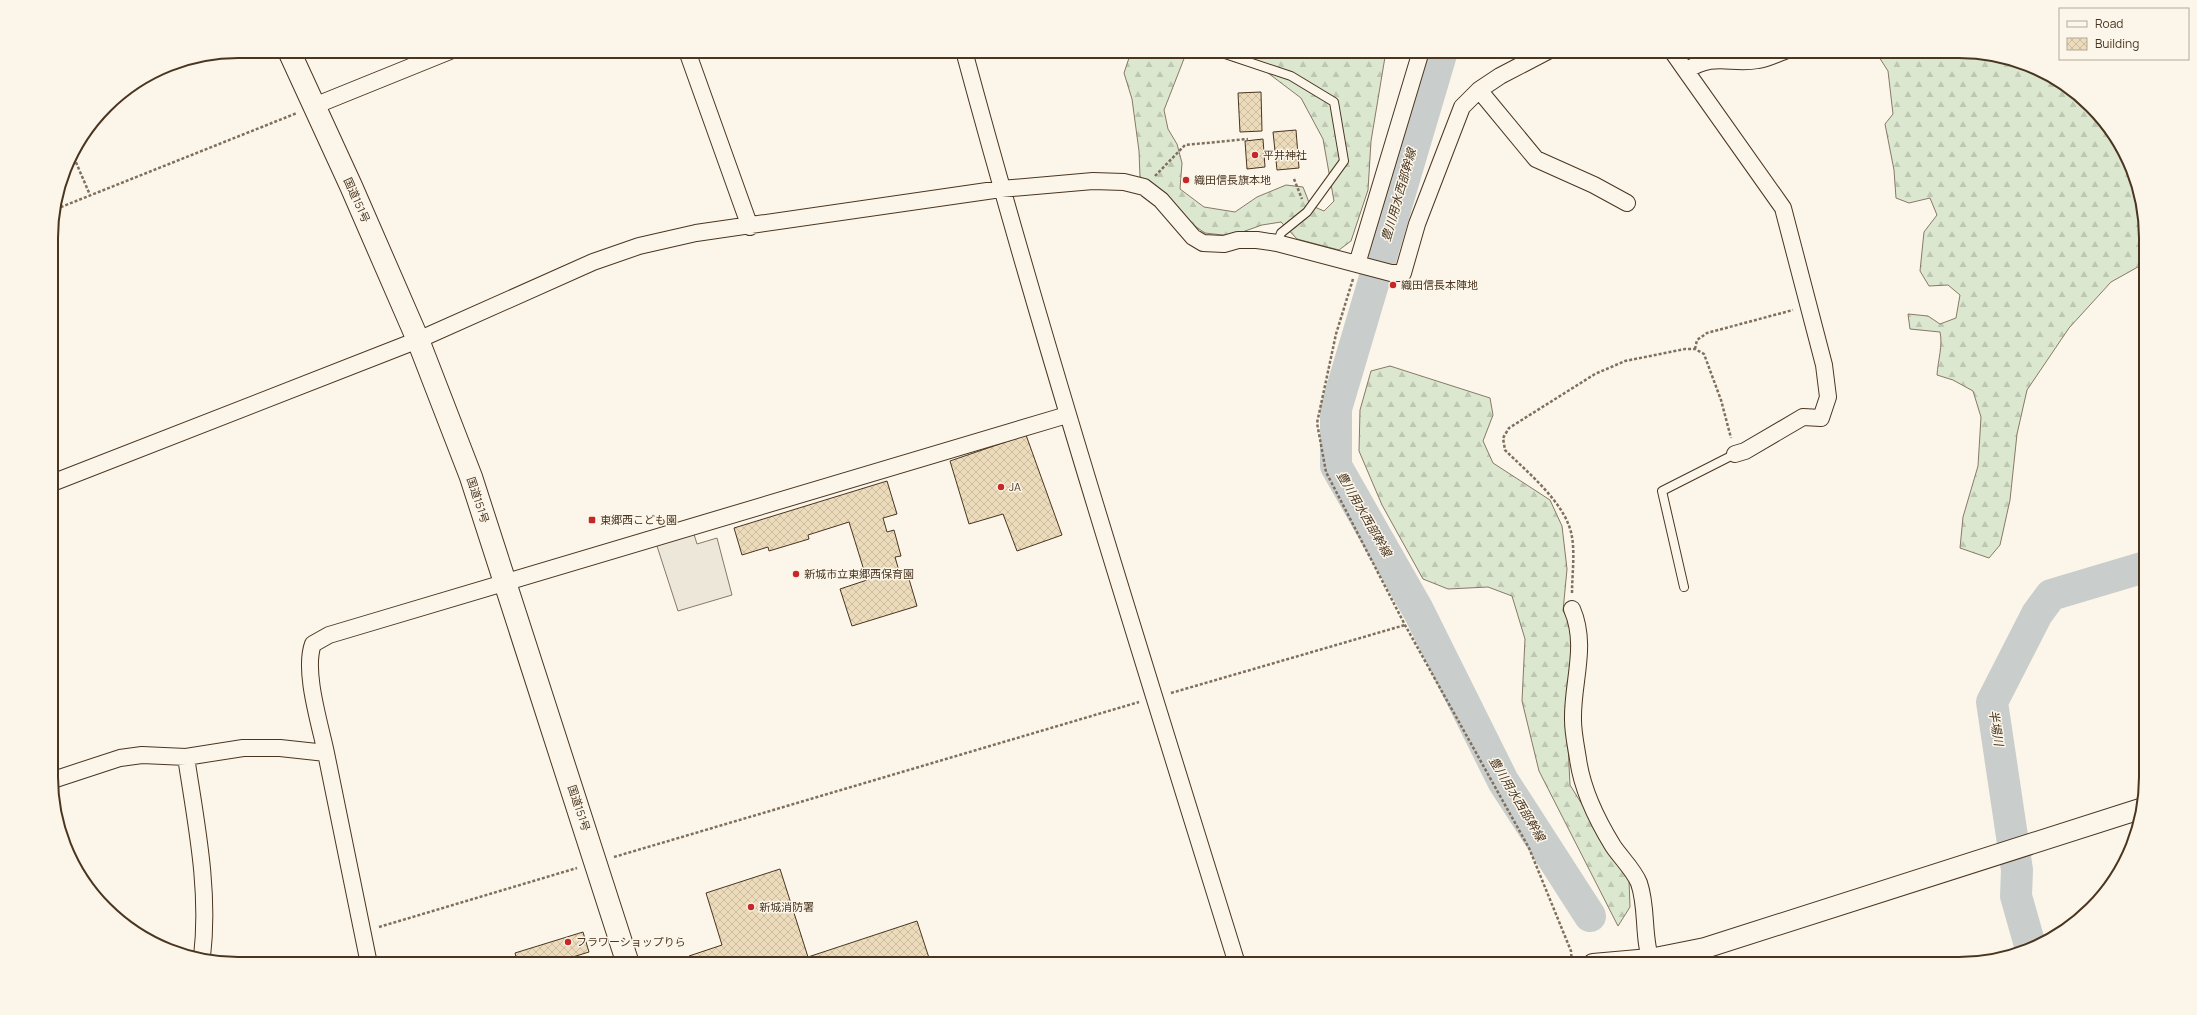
<svg xmlns="http://www.w3.org/2000/svg" width="2197" height="1015" viewBox="0 0 2197 1015" font-family="Manrope,'Noto Sans JP',sans-serif">
<style>
.forest{fill:url(#forest-firs);stroke:#887966}
.parking{fill:#ede7d9;stroke:#887966}
.lines{fill:none;stroke-linecap:round;stroke-linejoin:round}
.river{stroke:#c9cecd;stroke-width:32}
.building{fill:url(#building-cross-hatch);stroke:#4a3520}
.service-casing{stroke:#4a3520;stroke-width:10}
.minor-casing{stroke:#4a3520;stroke-width:18}
.tertiary-casing{stroke:#4a3520;stroke-width:22}
.trunk-casing{stroke:#4a3520;stroke-width:24}
.path{stroke:#7f6f5c;stroke-width:2.5;stroke-dasharray:3 2;stroke-linecap:butt}
.service{stroke:#fbf6e9;stroke-width:8}
.minor{stroke:#fbf6e9;stroke-width:16}
.tertiary{stroke:#fbf6e9;stroke-width:20}
.trunk{stroke:#fbf6e9;stroke-width:22}
.poi-dot{fill:#c62828;stroke:#fbf6e9;stroke-width:1.5}
.labels{text-anchor:middle;stroke-width:3;stroke-linejoin:round;paint-order:stroke}
.poi-label{font-size:11px;fill:#4a3520;stroke:#fbf6e9;text-anchor:start}
.street-label{font-size:11px;fill:#4a3520;stroke:#fbf6e9}
.water-label{font-size:12px;font-style:italic;fill:#4a3520;stroke:#fbf6e9}
.rim{fill:none;stroke:#4a3520;stroke-width:2}
</style>
<defs>
<pattern id="forest-firs" width="22" height="20" patternUnits="userSpaceOnUse"><rect width="22" height="20" fill="#dce7d0"/><path d="M5 1l3.5 6h-7zM16 11l3.5 6h-7z" fill="#bec7b2"/></pattern>
<pattern id="building-cross-hatch" width="8" height="8" patternUnits="userSpaceOnUse"><rect width="8" height="8" fill="#ecdcbc"/><path d="M0 0l8 8M0 8l8-8" fill="none" stroke="#ccbda1"/></pattern>
</defs>
<rect width="100%" height="100%" fill="#fbf6e9"/>
<path class="forest" d="M1135 51H1187L1164 110 1168 129 1177 144 1182 163 1180 189 1204 207 1235 212 1257 197 1286 185 1303 187 1310 205 1324 211 1334 201 1323 139 1301 98 1264 70 1232 61 1229 51H1386L1371 141 1368 190 1351 241 1339 250 1297 239 1281 222 1262 225 1231 236 1205 233 1186 220 1159 188 1140 177 1139 151 1132 99 1124 73 1130 55Z
M1879 51H1959L2031 65 2073 90 2108 124 2132 167 2144 214 2145 263 2111 282 2069 328 2027 390 2017 434 2010 500 2000 545 1989 558 1960 548 1963 517 1978 466 1981 417 1973 391 1953 380 1937 375C1938 360 1943 345 1940 332L1910 329 1908 314 1928 316 1940 324 1956 318 1960 295 1948 285 1929 286 1920 271 1924 232 1937 215 1930 198 1909 203 1896 198 1894 170 1885 124 1893 114 1888 71 1879 57Z
M1390 366 1490 398 1493 415 1483 441 1493 463 1550 500 1562 526 1567 569 1563 611 1575 630 1567 725 1570 785 1629 880 1630 907 1618 926 1539 771 1522 701 1525 639 1512 596 1488 587 1448 589 1423 579 1382 505 1359 451 1360 410 1371 371Z"/>
<path class="parking" d="M693 531 697 544 717 538 732 595 678 611 656 543Z"/>
<g class="lines">
<path class="river" d="M1442 51 1336 409V466L1418 610 1503 781 1590 916
M2031 949 2016 896 2017 870 1992 702 2037 614 2051 595 2145 567"/>
</g>
<path class="building" d="M1261 92 1262 131 1240 132 1238 93Z
M1296 130 1299 168 1277 170 1273 132Z
M1263 139 1265 167 1247 169 1245 141Z
M1026 435 1062 535 1017 551 1003 514 969 524 950 461Z
M887 481 897 514 883 518 887 532 894 530 901 556 895 557 899 571 906 569 917 606 852 626 840 589 867 580 849 522 808 535 809 539 769 551 768 547 742 555 734 528Z
M780 869 808 957 917 921 931 964H729L728 959 712 964H692L689 956 722 945 706 893Z
M583 932 589 952 550 964H518L515 953Z"/>
<g class="lines">
<g class="service-casing">
<path id="service" d="M1216 51 1291 76 1334 102 1344 161 1307 212 1281 233 1277 243
M1684 587 1662 491 1735 454"/>
</g>
<g class="minor-casing">
<path id="minor" d="M687 51 750 227
M964 51C1047 358 1143 660 1237 964
M1672 51 1686 71C1714 52 1730 65 1758 60 1767 59 1776 54 1785 51
M1686 71 1783 208 1824 365 1828 397 1821 418 1803 417 1745 451 1735 454
M1479 90 1536 159 1594 185 1627 203
M314 106 450 51
M1357 264 1421 51
M52 483 418 340 593 262 639 246 696 233 1001 189 1093 181 1124 182 1144 187 1161 200 1193 237 1203 243 1224 244 1238 240H1257L1277 243 1391 273H1403L1417 224 1462 107 1479 90 1500 76 1548 51
M1572 609C1588 646 1572 682 1573 720 1573 733 1576 746 1578 759 1582 789 1597 820 1613 846 1621 858 1634 870 1639 883 1648 909 1642 938 1652 964
M326 753 369 964
M186 757C196 823 210 890 202 957
M53 780 120 758 142 755 186 757 243 748H280L326 753C320 724 303 671 313 644L329 635 1067 415"/>
</g>
<g class="tertiary-casing">
<path id="tertiary" d="M1593 964 1650 959 1705 948 2140 809"/>
</g>
<g class="trunk-casing">
<path id="trunk" d="M289 51 351 186 418 340 471 477 628 964"/>
</g>
<path class="path" d="M72 153 90 195
M1155 176 1185 145 1248 139
M1294 179 1302 199
M56 209 297 113
M1353 279 1336 334 1317 423 1326 472 1405 625 1529 848 1571 951 1572 964
M1695 349 1697 340 1707 333 1793 310
M1572 593C1572 575 1575 555 1572 537 1567 504 1528 473 1505 450L1503 438 1509 428 1595 374 1625 361 1685 349H1695L1704 354 1721 400 1731 438
M1171 693 1405 625
M614 857 1139 702
M379 927 577 868"/>
<use href="#service" class="service"/>
<use href="#minor" class="minor"/>
<use href="#tertiary" class="tertiary"/>
<use href="#trunk" class="trunk"/>
</g>
<g class="poi-dot">
<circle cx="1255" cy="155" r="4"/>
<circle cx="1186" cy="180" r="4"/>
<circle cx="1393" cy="285" r="4"/>
<circle cx="1001" cy="487" r="4"/>
<rect x="588" y="516" width="8" height="8" rx="2"/>
<circle cx="796" cy="574" r="4"/>
<circle cx="751" cy="907" r="4"/>
<circle cx="568" cy="942" r="4"/>
</g>
<g class="labels">
<g class="poi-label">
<text x="1263" y="159">平井神社</text>
<text x="1194" y="184">織田信長旗本地</text>
<text x="1401" y="289">織田信長本陣地</text>
<text x="1009" y="491">JA</text>
<text x="600" y="524">東郷西こども園</text>
<text x="804" y="578">新城市立東郷西保育園</text>
<text x="759" y="911">新城消防署</text>
<text x="576" y="946">フラワーショップりら</text>
</g>
<g class="street-label">
<text transform="translate(357 200) rotate(66)" y="4">国道151号</text>
<text transform="translate(478 500) rotate(72)" y="4">国道151号</text>
<text transform="translate(579 808) rotate(72)" y="4">国道151号</text>
</g>
<g class="water-label">
<text transform="translate(1399 195) rotate(-74)" y="4">豊川用水西部幹線</text>
<text transform="translate(1364 514) rotate(60)" y="4">豊川用水西部幹線</text>
<text transform="translate(1996 728) rotate(81)" y="4">半場川</text>
<text transform="translate(1517 799) rotate(59)" y="4">豊川用水西部幹線</text>
</g>
</g>
<path d="M0 0H2197V1015H0ZM238 58H1959A180 180 0 0 1 2139 238V777A180 180 0 0 1 1959 957H238A180 180 0 0 1 58 777V238A180 180 0 0 1 238 58Z" fill="#fbf6e9" fill-rule="evenodd"/>
<path class="rim" d="M238 58H1959A180 180 0 0 1 2139 238V777A180 180 0 0 1 1959 957H238A180 180 0 0 1 58 777V238A180 180 0 0 1 238 58Z"/>
<rect x="2059" y="8" width="130" height="52" fill="#fbf6e9" stroke="#b4a999"/>
<rect x="2067" y="21" width="20" height="6" fill="#fbf6e9" stroke="#b4a999"/>
<text x="2095" y="28" font-size="12" fill="#4a3520">Road</text>
<rect x="2067" y="38" width="20" height="12" fill="url(#building-cross-hatch)" stroke="#b4a999"/>
<text x="2095" y="48" font-size="12" fill="#4a3520">Building</text>
</svg>
